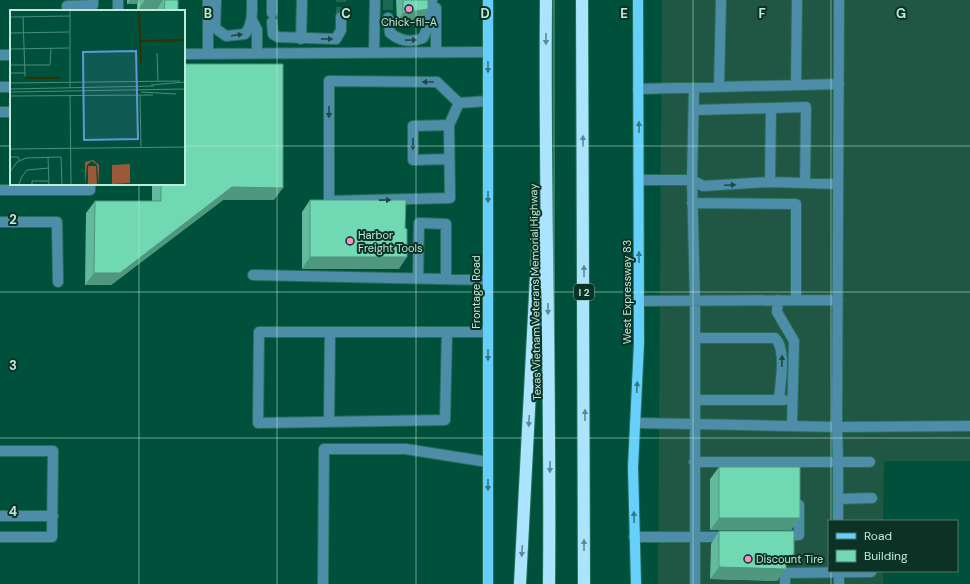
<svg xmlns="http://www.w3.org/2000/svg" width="970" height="584" viewBox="0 0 970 584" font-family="'DM Sans',sans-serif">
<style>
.built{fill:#205644}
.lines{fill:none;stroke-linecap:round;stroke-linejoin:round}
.minor-tunnel{stroke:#1d6853;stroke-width:10;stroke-dasharray:10 5;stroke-linecap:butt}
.minor-casing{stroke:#266f5b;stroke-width:12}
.major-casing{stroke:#266f5b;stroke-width:12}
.highway-casing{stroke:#266f5b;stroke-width:14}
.minor{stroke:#4e8da8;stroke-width:10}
.major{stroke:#66d0fd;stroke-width:10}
.highway{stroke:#abe4ff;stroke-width:12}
.wall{fill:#61ba9b}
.shaded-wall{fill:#4f977e}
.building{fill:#71d8b4;stroke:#4f977e}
.oneway{fill:#1c4946}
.oneway2{fill:#5b8b92}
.oneway3{fill:#347986}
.grid{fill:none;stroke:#bfe9d8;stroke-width:1;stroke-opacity:0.55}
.poi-dot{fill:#fa8fc7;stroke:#0b3225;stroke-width:1.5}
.labels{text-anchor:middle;stroke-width:4;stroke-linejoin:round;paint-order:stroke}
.shield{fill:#0b3225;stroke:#89b2a2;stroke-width:1}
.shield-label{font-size:10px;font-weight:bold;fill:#bfe9d8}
.poi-label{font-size:11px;fill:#bfe9d8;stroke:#0b3225;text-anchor:start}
.street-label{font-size:11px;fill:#bfe9d8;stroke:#0b3225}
.inset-river{fill:none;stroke:#323100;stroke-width:2}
.inset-road{fill:none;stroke:#4c8e7a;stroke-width:1}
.view{fill:#6694d8;fill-opacity:0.15;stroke:#6694d8;stroke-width:2}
.inset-edge{fill:none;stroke:#bfe9d8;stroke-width:2}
.grid-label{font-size:13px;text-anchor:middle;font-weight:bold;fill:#bfe9d8;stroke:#0b3225;stroke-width:4;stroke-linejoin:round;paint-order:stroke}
</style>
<rect width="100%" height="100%" fill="#00513c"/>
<path class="built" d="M662 0H970V461H884L883 521H829V571H883V584H658Z"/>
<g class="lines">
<path class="minor-tunnel" d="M388 0V18
M341 17V0"/>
<g class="minor-casing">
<path id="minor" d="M216 0 215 28 226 36 245 34C253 24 252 12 252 0
M839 0 837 427 970 426
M67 6 93 5V0
M436 8V52
M118 11V0
M272 13V0
M388 18 390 33C400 41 411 43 423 38L427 29 432 0
M252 20 257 30V53
M272 22 273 34 278 37 336 39 341 30V17
M301 39 302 0
M374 52 375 0
M184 54 488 52
M208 54V0
M0 55H11
M796 85 797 0
M0 87H11
M719 87 721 0
M638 89 839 84
M459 103 449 125 450 198 329 201V81L437 82 459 103 488 101
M694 110 806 107 805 183
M0 112H11
M449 125 413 126V160L449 159
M639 180H692L694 88
M770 182 771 108
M0 190H90V184
M692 203 796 204V300
M0 222H57L58 282
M253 275 488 280
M418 278 419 223 446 224V279
M778 300 777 312 794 341 792 426
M639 301 838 300
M447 332 445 420 258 423 259 332C336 332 412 332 488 332
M695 338H775C787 349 780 384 779 400
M695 400H784
M329 422 330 332
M635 423 695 424V584
M0 451H53L52 537H0
M694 462H838L837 427 695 424V301L692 180 703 186 770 182 838 184
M838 499 872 498
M0 516H53
M838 521V462H870
M634 537H728
M780 537 799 535V505
M839 571V584
M323 584 324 449H406L488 462
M785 584V573L871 572"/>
</g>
<g class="major-casing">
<path id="major" d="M488 0V584
M636 584 633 467 639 343 638 0"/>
</g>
<g class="highway-casing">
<path id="highway" d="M546 0C544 195 551 389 549 584
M582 0 584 584
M520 584 539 218"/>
</g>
<use href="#minor" class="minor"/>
<use href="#major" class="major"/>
<use href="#highway" class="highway"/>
</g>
<path class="wall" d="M127 0H178V11H137V4H127Z
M396 0H428L422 19 397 22Z
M152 184H184L274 200H223L111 285H85L86 213 95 201H152Z
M310 200 405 228 399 269H302V212Z
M719 467 800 518 791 530H710V479Z
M719 531 794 554 786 565 777 581 710 579 711 544Z"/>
<path class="shaded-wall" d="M130 0H140L137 4H127Z
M145 0H163L156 11H137Z
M428 9 422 19 397 22 403 13Z
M232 187 283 188 274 200H223L111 285H85L94 273Z
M310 257H407L399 269H302Z
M719 518H800L791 530H710Z
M794 554 785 566 786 569 777 581 710 579 719 567 786 558Z"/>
<path class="building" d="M165 0H178V11H164Z
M403 0H428V9L403 13Z
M184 64H283V188L232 187 120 273H94L95 201H161V184H184Z
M310 200H406L405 228 407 229V257H310Z
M719 467H800V518H719Z
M719 531H794V554L786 558V569L719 567Z"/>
<defs><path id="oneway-solid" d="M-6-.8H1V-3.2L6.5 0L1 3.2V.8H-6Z"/></defs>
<g class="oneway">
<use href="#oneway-solid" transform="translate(237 35) rotate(-7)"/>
<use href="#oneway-solid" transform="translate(327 39) rotate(1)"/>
<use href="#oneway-solid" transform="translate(411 40) rotate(-1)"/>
<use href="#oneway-solid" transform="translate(428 82) rotate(-180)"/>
<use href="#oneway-solid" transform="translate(329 112) rotate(90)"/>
<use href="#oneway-solid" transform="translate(413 144) rotate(91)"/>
<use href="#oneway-solid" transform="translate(730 185) rotate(-2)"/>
<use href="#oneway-solid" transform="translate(385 200) rotate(-1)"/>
<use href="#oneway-solid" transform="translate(782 361) rotate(-89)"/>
</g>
<g class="oneway2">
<use href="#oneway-solid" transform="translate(546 39) rotate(90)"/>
<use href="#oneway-solid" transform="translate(583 141) rotate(-90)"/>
<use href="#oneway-solid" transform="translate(584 271) rotate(-90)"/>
<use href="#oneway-solid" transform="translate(548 309) rotate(89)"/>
<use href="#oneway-solid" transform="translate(585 415) rotate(-90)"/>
<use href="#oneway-solid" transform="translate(529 421) rotate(93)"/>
<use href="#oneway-solid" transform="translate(550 467) rotate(91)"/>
<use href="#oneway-solid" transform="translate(584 545) rotate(-90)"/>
<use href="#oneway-solid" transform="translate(522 551) rotate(94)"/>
</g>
<g class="oneway3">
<use href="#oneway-solid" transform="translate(488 67) rotate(90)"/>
<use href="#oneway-solid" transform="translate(639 127) rotate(-90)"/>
<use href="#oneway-solid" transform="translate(488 197) rotate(90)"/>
<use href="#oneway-solid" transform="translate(639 257) rotate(-90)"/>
<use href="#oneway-solid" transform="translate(488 355) rotate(90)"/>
<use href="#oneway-solid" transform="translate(637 387) rotate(-87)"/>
<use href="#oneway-solid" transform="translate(488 485) rotate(90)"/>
<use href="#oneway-solid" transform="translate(634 517) rotate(-91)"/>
</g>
<path class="grid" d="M139 0V11M277 0V584M416 0V584M554 0V584M693 0V584M831 0V521M0 146H11M184 146H970M139 184V584M0 292H970M0 438H970M831 571V584"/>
<g class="poi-dot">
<circle cx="409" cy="9" r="4"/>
<circle cx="350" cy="241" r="4"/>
<circle cx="748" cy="559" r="4"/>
</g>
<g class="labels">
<rect class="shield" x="574" y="284" width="20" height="16" rx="3"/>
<g class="shield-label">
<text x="584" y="296">I 2</text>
</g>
<g class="poi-label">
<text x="409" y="26" text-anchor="middle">Chick-fil-A</text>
<text x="358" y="239">Harbor<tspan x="358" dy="13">Freight Tools</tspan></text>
<text x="756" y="563">Discount Tire</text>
</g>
<g class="street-label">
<text transform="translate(476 292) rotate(-90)" y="4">Frontage Road</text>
<text transform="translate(535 292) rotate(-91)" y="4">Texas Vietnam Veterans Memorial Highway</text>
<text transform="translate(627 292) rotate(-90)" y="4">West Expressway 83</text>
</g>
</g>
<g transform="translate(10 10)">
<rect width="175" height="175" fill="#00513c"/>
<path d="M83 150 89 155V175L87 155 82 151 77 155 75 175V152ZM120 154V173L102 174V155ZM78 156H86L87 175H78Z" fill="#9b5a37"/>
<path class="inset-river" d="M129 0 131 53M130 31 175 30M16 68H49"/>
<path class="inset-road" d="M60 0V78M0 7 60 6M13 7 15 66M0 23 59 22M0 39 59 38M147 43 148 71M0 55H40L41 39M0 63H15M0 73 170 71M141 75 175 72M0 79 144 76M0 82 175 79M131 82 166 84M60 85 61 175M130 85 131 138M0 86 143 85M0 139 175 137M0 147H8L10 151M38 147 39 175M0 162 7 152 16 148 51 147 52 175M9 175 11 168 17 160 39 158M22 175V171H39"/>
<path class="view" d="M126 41 128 129 74 130 73 42Z"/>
<rect width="175" height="175" class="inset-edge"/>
</g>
<g class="grid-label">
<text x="208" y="18">B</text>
<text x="346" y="18">C</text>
<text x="485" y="18">D</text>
<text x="624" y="18">E</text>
<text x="762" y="18">F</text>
<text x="901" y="18">G</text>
<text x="13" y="224">2</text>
<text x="13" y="370">3</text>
<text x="13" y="516">4</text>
</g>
<rect x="828" y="520" width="130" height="52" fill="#0b3225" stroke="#537b6d"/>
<rect x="836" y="533" width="20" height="6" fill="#66d0fd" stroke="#537b6d"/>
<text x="864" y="540" font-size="12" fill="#bfe9d8">Road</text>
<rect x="836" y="550" width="20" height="12" fill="#71d8b4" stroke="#537b6d"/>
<text x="864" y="560" font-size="12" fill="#bfe9d8">Building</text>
</svg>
